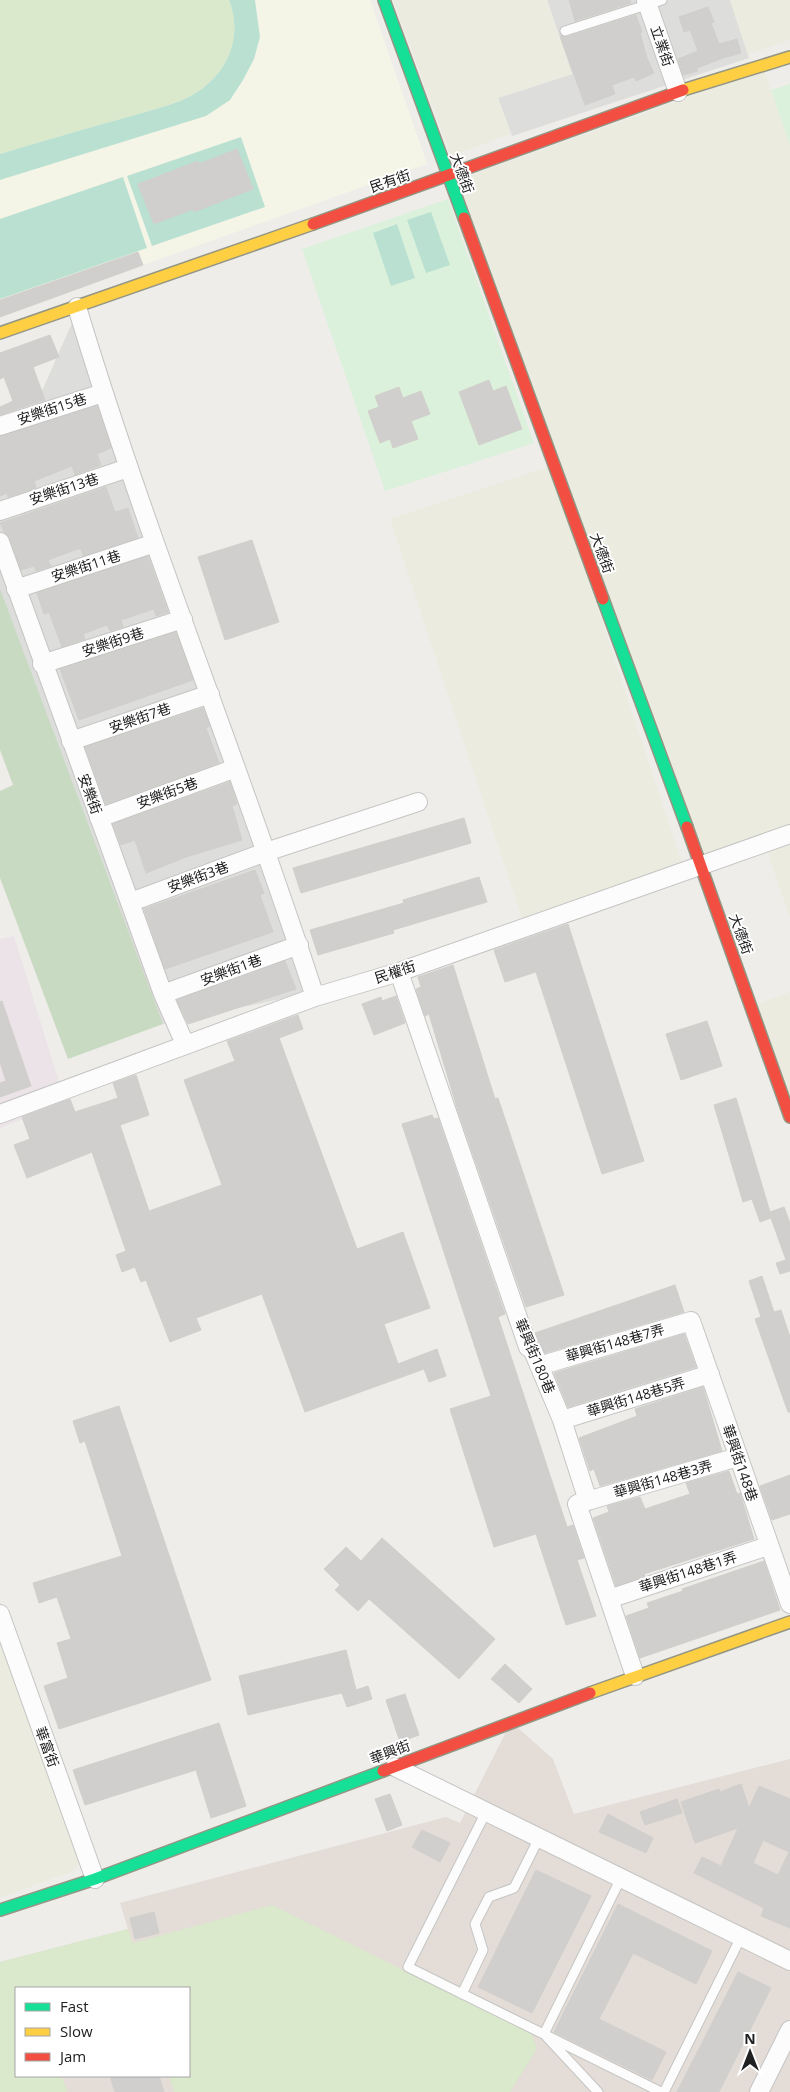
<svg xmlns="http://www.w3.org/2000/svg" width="790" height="2092" viewBox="0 0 790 2092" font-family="'Open Sans','Noto Sans TC',sans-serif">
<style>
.residential{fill:#dddddb}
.industrial{fill:#ebe3e7}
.education{fill:#f5f5e7}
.military{fill:#e3dcd7;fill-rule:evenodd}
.farmland{fill:#ebecdf}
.grass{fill:#dae8cc}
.forest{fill:#c9dac2}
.park{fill:#dbf1dc}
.pitch{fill:#bae0d2}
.building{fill:#d1cfcd;stroke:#d1cfcc;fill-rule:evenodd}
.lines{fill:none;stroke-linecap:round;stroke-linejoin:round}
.lane-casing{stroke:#c5c5c4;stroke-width:11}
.street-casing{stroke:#c5c5c4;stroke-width:20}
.fast-casing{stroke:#949684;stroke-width:14}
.slow-casing{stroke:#949684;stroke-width:14}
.jam-casing{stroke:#949684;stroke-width:14}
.lane{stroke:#fcfcfc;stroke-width:9}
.street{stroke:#fcfcfc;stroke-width:18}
.fast{stroke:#16e098;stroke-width:11}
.slow{stroke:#ffcf43;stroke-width:11}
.jam{stroke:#f24e42;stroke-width:11}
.labels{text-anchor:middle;stroke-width:4;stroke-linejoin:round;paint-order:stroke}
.street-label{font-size:14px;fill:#202020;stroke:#fff}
</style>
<rect width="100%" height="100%" fill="#eeedea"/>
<path class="residential" d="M547 0H730L749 58 512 136 498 98 572 74Z
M72 323 309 993 163 1024 0 710V486Z"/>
<path class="industrial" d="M14 936 65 1102 0 1128V939Z"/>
<path class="education" d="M0 0H370L427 164 0 316Z"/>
<path class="military" d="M517 1727 553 1759 574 1814 790 1759V2092H0V1962L128 1929 120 1903 446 1817 460 1823 507 1730ZM16 1988H189V2076H16Z"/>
<path class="farmland" d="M393 0H547L572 74 498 98 511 134 451 156Z
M730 0H790V40L748 54Z
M764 70 790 145V827L704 858 458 180Z
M551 466 683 866 522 919 390 519Z
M790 843V918L767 851Z
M790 992V1100L756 1004Z
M0 1632 83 1856 74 1871 0 1898Z"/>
<path class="grass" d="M0 0H229C246 43 221 85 180 101 156 110 130 116 106 123 71 133 35 143 0 154Z
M272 1905 532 2034 537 2049 510 2092H174L169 2076H189V1988H16V2076H62L67 2092H0V1962L128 1929 133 1943Z"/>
<path class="forest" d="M0 589 163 1024 68 1059 0 878V791L13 785 0 750Z"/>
<path class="park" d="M790 84V145L771 90Z
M448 199 534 443 385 491 302 249Z"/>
<path class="pitch" d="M229 0H255L260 37 254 59 243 80 230 100 206 116 0 180V154C35 143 71 133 106 123 130 116 156 110 180 101 221 85 246 43 229 0Z
M241 137 265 207 152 246 127 176Z
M123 177 147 248 0 299V219Z
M431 212 450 265 426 273 407 220Z
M397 224 415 278 391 286 373 233Z"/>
<path class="building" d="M569 0H630L631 3 575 21Z
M708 7 714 22 711 23 719 44 737 39 741 53 723 58 697 68 698 71 683 75 678 59 698 51 690 30 684 32 679 17Z
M636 15 642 32 640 33 647 58 654 73 636 81 634 77 612 85 615 94 585 105 560 36 567 37Z
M237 149 253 189 194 212 193 209 154 224 138 184 198 161 199 164Z
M138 252 143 265 0 317V300Z
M50 335 59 357 33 367 45 400 0 415V407L13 401 4 377 0 379V353Z
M489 380 493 391 506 386 522 429 479 445 459 392Z
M399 387 403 398 421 391 430 414 411 421 418 439 393 448 390 439 380 443 368 411 379 407 375 396Z
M97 406 111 448 97 454 101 465 75 475 72 466 34 481 36 488 8 497 7 493 0 496V436Z
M106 487 115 512 128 508 138 538 83 556 81 549H78L48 560 51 566 36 571 34 566 21 570 10 538 4 532 0 523Z
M252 540 279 622 225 640 198 557Z
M148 556 168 612 156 616 154 609 121 620 123 627 110 631 107 625 83 634 85 639 62 647 49 612 44 614 37 593Z
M176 632 193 680 79 720 60 669Z
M203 708 210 726 206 728 219 763 106 804 85 747Z
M230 782 237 804 232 806 242 840 186 857 146 873 135 840 121 845 113 824Z
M464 818 471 843 301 893 293 868Z
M255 870 264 893 260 895 273 932 165 969 144 909Z
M479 877 487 902 393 930 394 933 318 955 310 930 404 903 403 900Z
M568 924 644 1161 602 1174 536 972 505 982 494 950Z
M285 961 296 989 188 1024 177 1000Z
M453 965 495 1099 498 1098 564 1295 526 1307 458 1111 429 1014 425 1016 416 989 421 987 418 977Z
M396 996 405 1023 374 1035 362 1004 381 997 382 1001Z
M2 1001 31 1086 0 1097V1083L6 1081 0 1062V1002Z
M298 1015 303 1029 279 1038 357 1249 403 1232 430 1308 384 1324 398 1364 437 1349 446 1376 429 1382 424 1369 305 1412 262 1294 196 1318 201 1330 170 1342 146 1280 141 1282 135 1267 122 1272 116 1255 126 1251 92 1152 27 1178 14 1145 30 1139 22 1117 70 1099 75 1112 118 1098 113 1083 136 1075 149 1115 120 1125 149 1211 222 1185 184 1080 235 1061 227 1041Z
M707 1021 722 1066 681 1080 666 1034Z
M736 1098 770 1212 784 1207 790 1223V1271L780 1274 776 1263 786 1260 771 1218 760 1222 752 1199 743 1202 714 1105Z
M432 1115 434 1119 438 1118 505 1314 498 1317 567 1527 573 1525 584 1558 577 1560 596 1616 566 1625 536 1534 494 1547 450 1409 491 1396 402 1124Z
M762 1276 774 1312 781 1310 790 1337V1412H788L755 1319 761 1317 749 1281Z
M675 1285 684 1312 545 1353 539 1342 535 1333Z
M684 1334 696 1367 568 1407 554 1373Z
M703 1387 722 1451 600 1486 594 1469 590 1471 579 1438 637 1416 635 1409Z
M119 1406 211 1680 59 1729 44 1686 68 1678 57 1643 71 1639 57 1597 39 1603 33 1583 122 1556 85 1441 80 1443 73 1421Z
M729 1471 737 1494 740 1493 754 1539 644 1574 645 1576 616 1586 593 1518 609 1512 607 1506 640 1497 645 1509 690 1494 686 1483Z
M790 1475V1514L772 1520 760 1486Z
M382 1538 495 1639 459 1679 369 1599 358 1611 335 1590 340 1585 324 1569 346 1547 361 1561Z
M764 1561 780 1610 640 1658 626 1616 649 1608 647 1603 683 1591 682 1589Z
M346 1650 356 1690 368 1686 372 1699 347 1707 342 1693 248 1715 239 1676Z
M505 1664 532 1689 519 1703 491 1679Z
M405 1694 419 1735 400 1742 386 1700Z
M219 1723 246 1806 211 1818 196 1770 85 1805 73 1770Z
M741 1784 749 1808 759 1786 790 1799V1928L761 1916 764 1908 694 1873 702 1857 721 1866 738 1828 695 1843 681 1802 719 1789 720 1792ZM763 1840 789 1852 778 1875 753 1863Z
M390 1794 402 1825 387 1831 375 1799Z
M677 1799 682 1813 645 1825 640 1812Z
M608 1814 653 1838 646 1853 599 1832Z
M422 1830 450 1843 440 1862 412 1847Z
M536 1870 591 1896 532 2013 478 1987Z
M618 1904 712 1951 696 1984 633 1953 599 2019 666 2052 652 2080 554 2032Z
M154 1912 159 1933 135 1939 130 1918Z
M738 1972 771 1988 719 2092H677Z
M110 2076H159L164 2092H115Z"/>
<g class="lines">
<g class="lane-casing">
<path id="lane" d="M565 31 662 0
M486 1812 408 1967 661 2092
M462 1994 483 1950 475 1924 489 1897 514 1888 539 1838
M598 2092 544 2034 621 1878
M664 2092 741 1937"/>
</g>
<g class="street-casing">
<path id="street" d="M646 0 678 92
M77 307C147 540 240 765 315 997
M0 426 103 393
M0 511 128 468
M0 542 163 994 185 1044
M16 589 155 543
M42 664 183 619
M71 741 210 694
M99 818 236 768
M131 902 266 852 418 802
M399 972 528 1347 533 1351 562 1420 588 1501
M163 994 299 945
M0 1114 315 997 399 972 790 834
M539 1366 691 1321 790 1604
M562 1420 710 1374
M609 1599 768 1546
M0 1614 95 1879
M635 1676 577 1504 738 1457
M395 1767 790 1961
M759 2092 790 2030"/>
</g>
<g class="fast-casing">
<path id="fast" d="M384 0 464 218
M603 599 687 827
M0 1910 95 1879 383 1771"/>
</g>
<g class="slow-casing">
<path id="slow" d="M683 90 790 57
M0 333 313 224
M590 1693 790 1622"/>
</g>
<g class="jam-casing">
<path id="jam" d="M464 218 603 599
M313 224 683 90
M687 827 790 1117
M383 1771 590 1693"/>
</g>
<use href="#lane" class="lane"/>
<use href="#street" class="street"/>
<use href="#fast" class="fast"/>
<use href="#slow" class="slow"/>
<use href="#jam" class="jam"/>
</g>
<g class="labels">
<g class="street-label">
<text transform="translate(662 46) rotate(71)" y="5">立業街</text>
<text transform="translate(462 173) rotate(70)" y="5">大德街</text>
<text transform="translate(390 181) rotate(-19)" y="5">民有街</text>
<text transform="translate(52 409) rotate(-18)" y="5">安樂街15巷</text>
<text transform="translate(64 489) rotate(-18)" y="5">安樂街13巷</text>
<text transform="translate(602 553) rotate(70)" y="5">大德街</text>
<text transform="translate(86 566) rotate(-18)" y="5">安樂街11巷</text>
<text transform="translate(113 642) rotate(-18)" y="5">安樂街9巷</text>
<text transform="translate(140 718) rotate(-19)" y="5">安樂街7巷</text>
<text transform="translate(167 793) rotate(-20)" y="5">安樂街5巷</text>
<text transform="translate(90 794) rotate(70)" y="5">安樂街</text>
<text transform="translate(198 877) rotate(-20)" y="5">安樂街3巷</text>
<text transform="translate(741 934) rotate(70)" y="5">大德街</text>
<text transform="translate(231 970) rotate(-20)" y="5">安樂街1巷</text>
<text transform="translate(395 972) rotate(-18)" y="5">民權街</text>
<text transform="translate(615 1343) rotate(-16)" y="5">華興街148巷7弄</text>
<text transform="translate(535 1356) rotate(67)" y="5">華興街180巷</text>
<text transform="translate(636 1397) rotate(-17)" y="5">華興街148巷5弄</text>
<text transform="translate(740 1463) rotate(71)" y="5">華興街148巷</text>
<text transform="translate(663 1479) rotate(-16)" y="5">華興街148巷3弄</text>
<text transform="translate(688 1572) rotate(-18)" y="5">華興街148巷1弄</text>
<text transform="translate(47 1747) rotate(70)" y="5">華富街</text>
<text transform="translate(390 1752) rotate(-21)" y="5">華興街</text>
</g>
</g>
<rect x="15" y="1987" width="175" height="90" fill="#ffffff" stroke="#a6a6a6"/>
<rect x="25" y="2003" width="25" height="8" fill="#16e098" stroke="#a6a6a6"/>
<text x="60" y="2012" font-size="15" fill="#202020">Fast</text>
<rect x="25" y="2028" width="25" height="8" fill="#ffcf43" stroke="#a6a6a6"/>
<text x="60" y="2037" font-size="15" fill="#202020">Slow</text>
<rect x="25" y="2053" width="25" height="8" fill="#f24e42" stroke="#a6a6a6"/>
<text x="60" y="2062" font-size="15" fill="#202020">Jam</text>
<g transform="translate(750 2052)" stroke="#ffffff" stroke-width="4" paint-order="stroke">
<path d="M0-4L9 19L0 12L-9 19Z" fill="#202020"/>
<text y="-8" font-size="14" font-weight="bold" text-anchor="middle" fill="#202020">N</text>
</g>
</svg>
